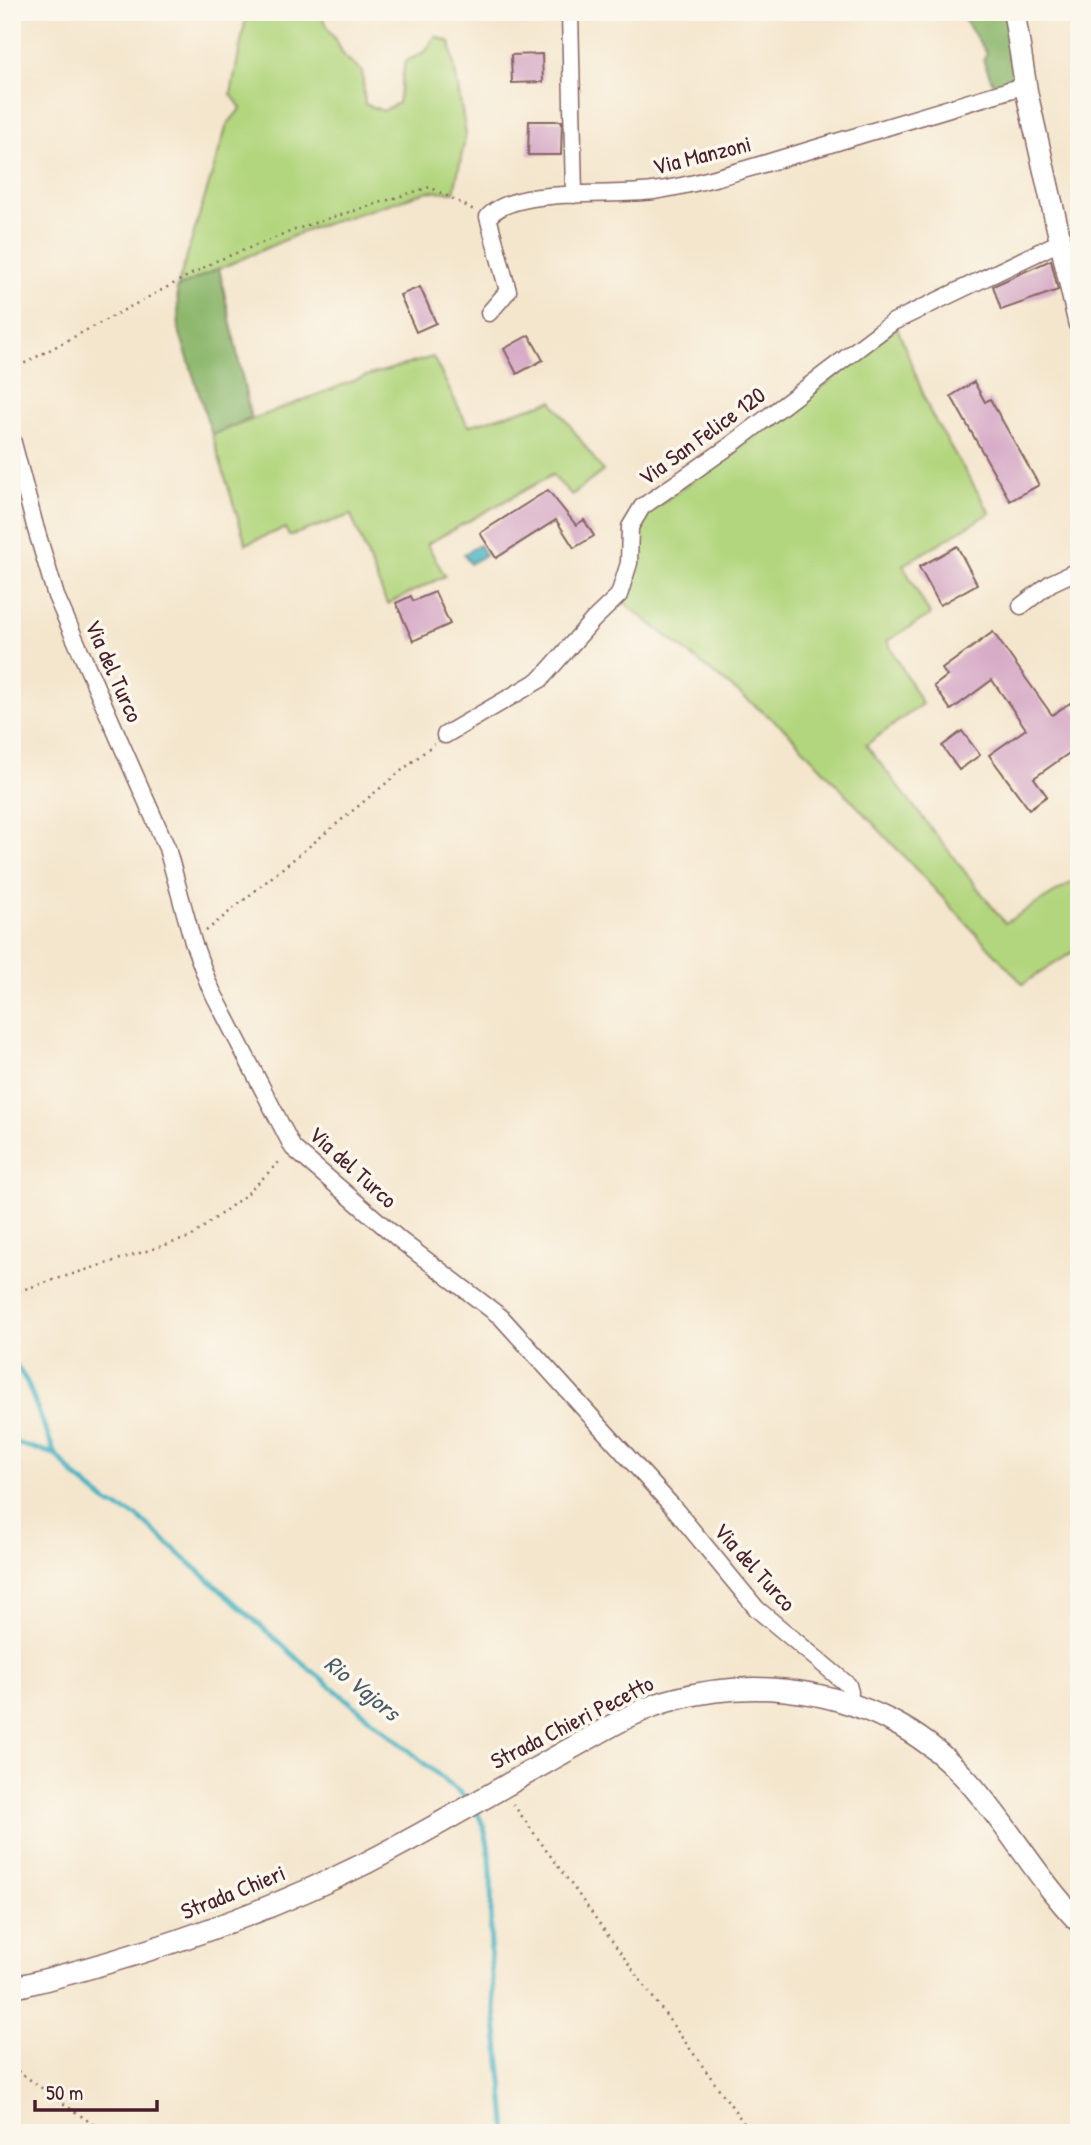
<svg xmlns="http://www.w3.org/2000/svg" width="1091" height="2145" viewBox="0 0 1091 2145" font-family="'Patrick Hand',sans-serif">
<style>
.green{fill:#b2d67e;stroke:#7e7a54;stroke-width:2}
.forest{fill:#8db76d;stroke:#6c6b4c;stroke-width:2}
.water{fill:#45b2c2;stroke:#486876;stroke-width:2}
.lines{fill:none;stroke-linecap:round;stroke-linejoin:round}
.stream{stroke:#45b2c2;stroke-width:5}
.building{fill:#d7acc7}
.street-casing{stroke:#866564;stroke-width:19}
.secondary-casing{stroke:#866564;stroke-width:24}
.path{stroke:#866564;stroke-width:2.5;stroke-dasharray:2 5;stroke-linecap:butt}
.street{stroke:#fff;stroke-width:16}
.secondary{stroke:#fff;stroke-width:21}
.labels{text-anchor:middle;stroke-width:7;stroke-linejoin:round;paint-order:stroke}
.street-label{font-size:23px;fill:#4a1f2b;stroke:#fbf7ec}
.water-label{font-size:24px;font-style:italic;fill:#485a67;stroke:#fbf7ec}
</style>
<rect width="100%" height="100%" fill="#fbf7ec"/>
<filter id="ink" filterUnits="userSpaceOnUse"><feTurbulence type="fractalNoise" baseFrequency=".0143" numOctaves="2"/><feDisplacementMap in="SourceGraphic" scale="14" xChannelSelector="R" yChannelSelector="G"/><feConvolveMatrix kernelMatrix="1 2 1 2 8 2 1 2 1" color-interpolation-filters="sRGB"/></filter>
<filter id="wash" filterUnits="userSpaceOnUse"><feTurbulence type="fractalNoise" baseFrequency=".00686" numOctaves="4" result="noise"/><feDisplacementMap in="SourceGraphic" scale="28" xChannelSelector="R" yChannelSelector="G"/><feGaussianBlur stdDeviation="1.57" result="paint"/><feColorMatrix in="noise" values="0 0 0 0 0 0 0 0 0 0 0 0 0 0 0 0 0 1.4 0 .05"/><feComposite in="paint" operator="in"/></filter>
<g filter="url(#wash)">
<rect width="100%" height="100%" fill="#f4e6cd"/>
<path class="green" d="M247 12H319L345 57 362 71 365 104 383 111 398 103 405 62 426 51 435 36 450 42 466 134 454 192 429 191 307 230 177 288 227 125 241 108 231 94Z
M897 327 931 414 990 513 903 565 930 615 887 641 922 704 866 745 1005 923 1079 878V948L1023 984 786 730 623 602 635 570 637 526 652 510 826 384Z
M433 357 468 426 552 401 603 471 572 495 552 475 427 544 445 576 387 604 351 515 289 536 285 528 246 544 212 435 366 376Z"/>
<path class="forest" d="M959 12H1007L1017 80 995 88 983 60 987 53Z
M219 268 251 418 212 435 179 330 177 288Z"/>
<path class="water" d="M479 545 485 555 470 564 464 554Z"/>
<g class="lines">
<path class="stream" d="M12 1359 27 1382 55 1454 76 1477 109 1504 137 1516 299 1660 471 1802
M12 1442 55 1454
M476 1810C500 1852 488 1916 491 1963 495 2019 502 2076 507 2133"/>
</g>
<g id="blocks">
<path class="building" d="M542 54 543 82 512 83 511 55Z
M529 121H562L561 155H528Z
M1051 260 1058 290 1001 310 993 286Z
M420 287 436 323 416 332 400 295Z
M529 335 543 360 517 374 504 349Z
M974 382 985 402 990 399 1039 485 1010 501 951 396Z
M548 490 576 525 584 520 594 536 574 548 556 520 496 558 480 533Z
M957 546 977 584 940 605 919 567Z
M435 592 450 624 413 641 396 603 411 596 413 601Z
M993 632 1052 715 1070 703 1079 715V746L1034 778 1047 796 1029 809 989 755 1026 729 992 680 951 710 934 686 947 676 942 669Z
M962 731 980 755 959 770 942 746Z"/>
</g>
</g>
<g filter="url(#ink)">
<use href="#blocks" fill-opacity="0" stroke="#866564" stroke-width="2"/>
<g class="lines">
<g class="street-casing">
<path id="street" d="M570 12 574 195
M489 313 508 291 488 217C515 186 612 197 653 191 703 184 758 165 807 151 880 129 953 107 1026 85
M12 439 35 526 56 596 167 848 193 942 209 985 293 1148 400 1240 501 1317 673 1507 757 1609 848 1685 850 1692 849 1705
M1021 606 1051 583 1079 570
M445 735 541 679 593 620 619 595 629 563 630 527 642 507 727 448 893 322 1062 241"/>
</g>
<g class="secondary-casing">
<path id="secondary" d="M1014 12 1027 94 1079 323
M12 1988C134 1959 253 1919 366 1863 435 1828 502 1787 570 1749 603 1731 638 1708 675 1699 748 1680 824 1687 891 1721 982 1767 1013 1853 1079 1922"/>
</g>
<path class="path" d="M12 370 216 261 305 226 430 187 474 210
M206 931 434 744
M12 1293 191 1237 248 1193 281 1160
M513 1804 751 2133
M12 2067 91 2123 109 2133"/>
<use href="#street" class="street"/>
<use href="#secondary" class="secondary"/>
</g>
</g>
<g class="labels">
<g class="street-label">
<text transform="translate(702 155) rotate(-14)" y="8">Via Manzoni</text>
<text transform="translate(702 436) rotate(-36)" y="8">Via San Felice 120</text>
<text transform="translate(114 671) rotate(66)" y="8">Via del Turco</text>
<text transform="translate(353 1167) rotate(42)" y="8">Via del Turco</text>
<text transform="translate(755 1567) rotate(48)" y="8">Via del Turco</text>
<text transform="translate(572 1722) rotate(-27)" y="8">Strada Chieri Pecetto</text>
<text transform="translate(233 1892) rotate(-22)" y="8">Strada Chieri</text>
</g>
<g class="water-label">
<text transform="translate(362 1688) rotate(39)" y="8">Rio Vajors</text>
</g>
</g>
<rect width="1091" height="2145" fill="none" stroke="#fbf7ec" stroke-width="42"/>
<path d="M35 2100v10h122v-10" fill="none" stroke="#4a1f2b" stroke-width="3.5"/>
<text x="46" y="2100" font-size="21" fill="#4a1f2b" stroke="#fbf7ec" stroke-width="5" paint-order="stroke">50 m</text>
</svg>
